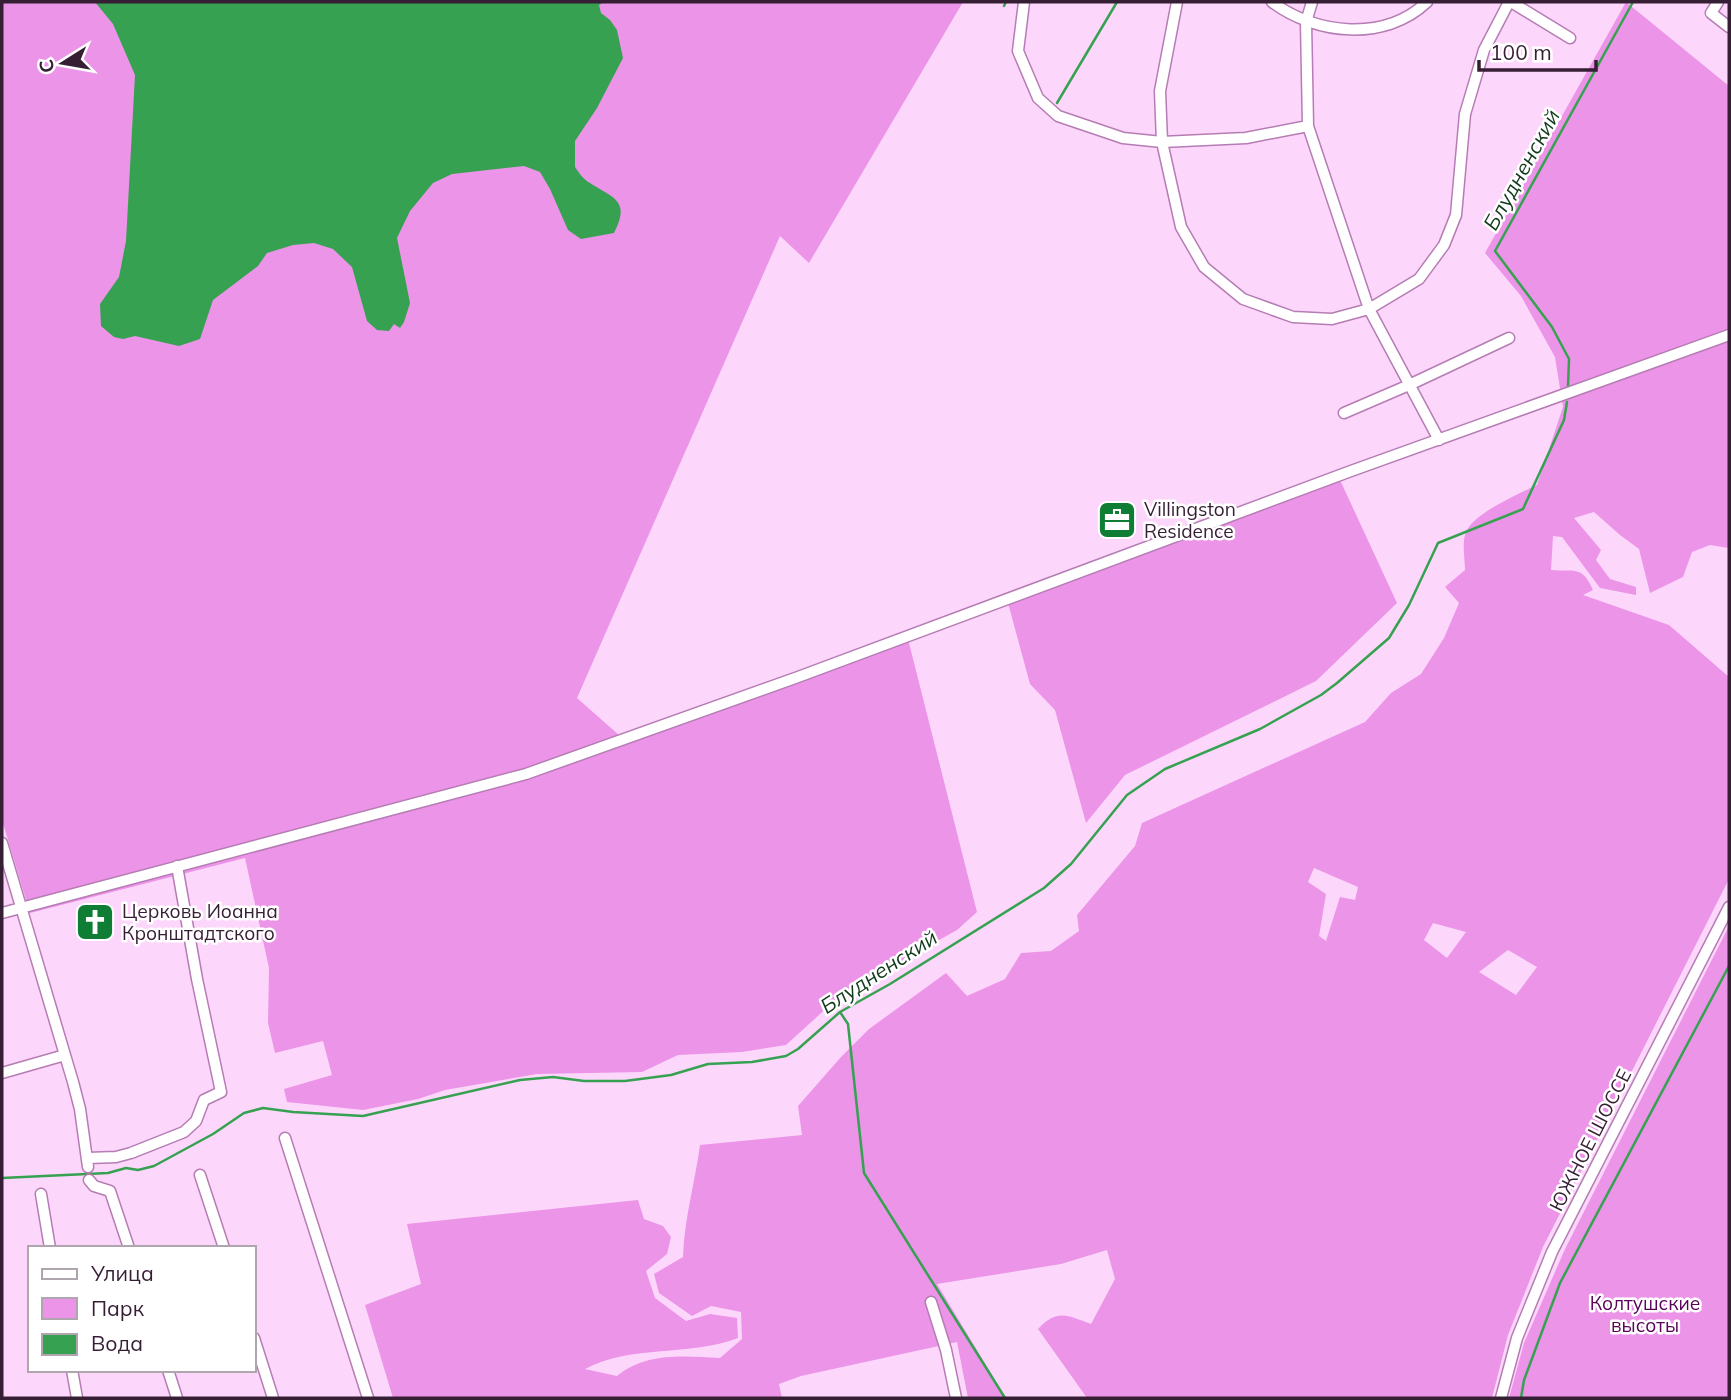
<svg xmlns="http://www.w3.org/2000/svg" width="1731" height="1400" viewBox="0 0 1731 1400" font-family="Mulish,sans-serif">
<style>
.green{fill:#eb94e8;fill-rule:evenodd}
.water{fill:#36a150}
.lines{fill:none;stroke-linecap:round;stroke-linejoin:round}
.stream{stroke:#36a150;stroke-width:2.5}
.minor-casing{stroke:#b67cb4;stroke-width:13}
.minor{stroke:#fff;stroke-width:10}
.labels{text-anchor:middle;stroke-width:5;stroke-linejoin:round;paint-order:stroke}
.poi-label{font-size:19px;fill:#361e35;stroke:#fff;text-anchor:start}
.street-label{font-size:19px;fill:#361e35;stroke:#fff}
.park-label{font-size:19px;fill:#590359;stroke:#fff}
.water-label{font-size:21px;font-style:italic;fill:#103a1a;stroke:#fff}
</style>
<rect width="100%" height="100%" fill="#fdd7fb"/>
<path class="green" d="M2 2H963L809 263 780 236 577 698 628 743 908 639 977 912 957 930 841 995 786 1045 742 1052 678 1055 642 1072 537 1074 445 1090 418 1099 363 1110 287 1102 284 1089 332 1075 323 1041 275 1053 268 1023 269 968 245 858 30 913 2 820Z
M1626 2 1729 86V548L1710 545 1692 552 1683 577 1650 593 1639 549 1620 535 1594 512 1574 518 1601 550 1596 560 1610 579 1636 587V595L1600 588 1562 537 1553 536 1551 570C1575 572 1582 565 1593 590L1583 595 1669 625 1729 677V879L1543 1247 1508 1335 1492 1398H1087L1038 1329C1058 1308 1068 1316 1091 1324L1115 1279 1107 1250 1061 1264 937 1284 1006 1398H968L957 1342 801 1376 779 1384 782 1398H393L365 1305 421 1284 407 1224 638 1200 644 1219 663 1226 671 1237 667 1254 646 1271 655 1298 686 1321 710 1314 737 1318 738 1338C689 1357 632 1344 585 1369L617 1376C646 1352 684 1356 720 1358L742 1339 741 1312 711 1306 692 1316 659 1293 654 1274 683 1257C684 1220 695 1182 700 1145L802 1135 798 1106 841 1057 869 1029 946 973 967 996 1005 979 1021 953 1051 951 1079 931 1077 915 1135 846 1142 823 1365 722 1391 693 1421 674 1444 638 1459 603 1445 587 1465 570C1465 558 1461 541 1467 530 1477 512 1518 494 1537 485L1563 407 1555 357 1521 296 1485 253ZM1314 868 1358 887 1355 900 1340 897 1326 941 1319 936 1326 894 1308 882ZM1433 923 1466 932 1447 958 1424 940ZM1508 950 1537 967 1516 995 1479 972Z
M1340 480 1397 603 1316 681 1125 775 1086 823 1055 710 1030 684 1008 603Z
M1729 926V1398H1509L1524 1343 1565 1249Z"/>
<path class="water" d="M95 2H604L599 5 601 13 610 20 617 30 623 58 597 108 575 141V167C579 173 584 180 590 183 613 198 631 200 614 233L581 239 568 230 550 189 540 172 524 166 452 174 433 183 410 211 397 238 410 303 404 322 400 328 394 324 389 331 377 330 367 321 352 267 333 249 314 243 293 245 267 253 258 266 213 300 200 339 179 346 135 336 123 339 114 337 101 326 100 304 119 277 126 241 135 75 113 24Z"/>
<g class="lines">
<path class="stream" d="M1004 6 1006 2
M1057 103 1117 2
M1568 387 1569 359 1552 327 1495 251 1633 2
M840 1012 848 1024 864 1173 1005 1398
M2 1178 108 1173 126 1168 138 1170 154 1166 213 1134 244 1113 263 1108 293 1112 363 1116 520 1080 553 1077 584 1081H625L671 1075 708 1064 752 1062 786 1056 798 1049 840 1012 890 984 1044 888 1071 864 1127 795 1165 769 1260 729 1321 695 1337 683 1389 638 1409 605 1438 543 1523 509 1564 420 1567 402
M1521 1398 1524 1380 1560 1283 1729 966"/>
<g class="minor-casing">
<path id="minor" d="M1024 2 1018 51 1038 98 1058 116 1123 138 1162 142 1246 138 1308 126
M1177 2 1160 91 1162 142 1181 227 1204 267 1243 299 1293 317 1332 319 1369 309 1419 279 1444 245 1456 215 1465 114 1484 50 1509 2
M1272 2C1316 35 1385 42 1427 2
M1312 2 1306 22 1308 126 1369 309 1439 440
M1511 2 1570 38
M1718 2 1711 13 1729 27
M1344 413 1409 385 1509 338
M2 843 73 1082 80 1109 88 1167
M2 913 526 774 798 677 1351 471 1729 335
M2 1073 65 1055
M285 1138 368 1398
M88 1158 116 1157 131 1153 184 1132 196 1121 204 1100 221 1092 197 979 177 866
M200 1175 224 1248
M89 1180 94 1186 110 1191 129 1248
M41 1194 50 1248
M931 1302 946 1350 956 1398
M254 1338 273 1398
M72 1370 77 1398
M168 1370 177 1398
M1501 1398 1517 1338 1552 1252 1729 907"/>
</g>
<use href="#minor" class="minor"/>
</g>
<defs>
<g id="office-square" transform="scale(2.0125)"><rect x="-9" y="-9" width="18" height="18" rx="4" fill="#0f7d33" stroke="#fff"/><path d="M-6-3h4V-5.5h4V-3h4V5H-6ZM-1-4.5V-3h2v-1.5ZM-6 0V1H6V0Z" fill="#fff"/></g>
<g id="church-square" transform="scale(2.0125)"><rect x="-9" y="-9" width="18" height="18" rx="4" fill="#0f7d33" stroke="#fff"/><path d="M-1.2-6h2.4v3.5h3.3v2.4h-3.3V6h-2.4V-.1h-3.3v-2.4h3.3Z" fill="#fff"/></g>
</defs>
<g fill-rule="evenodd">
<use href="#office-square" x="1117" y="520"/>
<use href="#church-square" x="95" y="922"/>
</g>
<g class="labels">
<g class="poi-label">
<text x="1144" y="516">Villingston<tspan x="1144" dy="22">Residence</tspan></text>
<text x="122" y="918">Церковь Иоанна<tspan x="122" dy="22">Кронштадтского</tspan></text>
</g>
<g class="street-label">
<text transform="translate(1590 1140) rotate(-63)" y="7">ЮЖНОЕ ШОССЕ</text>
</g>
<g class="park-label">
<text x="1645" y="1310">Колтушские<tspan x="1645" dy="22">высоты</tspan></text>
</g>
<g class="water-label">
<text transform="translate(1522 170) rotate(-61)" y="7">Блудненский</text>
<text transform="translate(879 972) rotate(-33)" y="7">Блудненский</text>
</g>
</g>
<rect width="1731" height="1400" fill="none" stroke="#361e35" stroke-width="7"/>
<rect x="28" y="1246" width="228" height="126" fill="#ffffff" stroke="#afa5ae" stroke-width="2"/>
<rect x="42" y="1269" width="35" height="10" fill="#ffffff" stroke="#afa5ae" stroke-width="2"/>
<text x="91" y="1281" font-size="21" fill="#361e35">Улица</text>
<rect x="42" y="1298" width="35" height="21" fill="#eb94e8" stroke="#afa5ae" stroke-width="2"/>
<text x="91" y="1316" font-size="21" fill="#361e35">Парк</text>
<rect x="42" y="1334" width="35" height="21" fill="#36a150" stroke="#afa5ae" stroke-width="2"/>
<text x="91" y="1351" font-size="21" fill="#361e35">Вода</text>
<g transform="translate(63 63) rotate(259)" stroke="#ffffff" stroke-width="5" paint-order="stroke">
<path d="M0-5L12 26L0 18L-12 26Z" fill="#361e35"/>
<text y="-10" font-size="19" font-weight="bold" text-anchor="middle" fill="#361e35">С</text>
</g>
<path d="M1479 60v10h117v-10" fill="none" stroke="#361e35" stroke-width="3.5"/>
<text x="1490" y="60" font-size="21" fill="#361e35" stroke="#ffffff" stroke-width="5" paint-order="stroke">100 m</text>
</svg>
